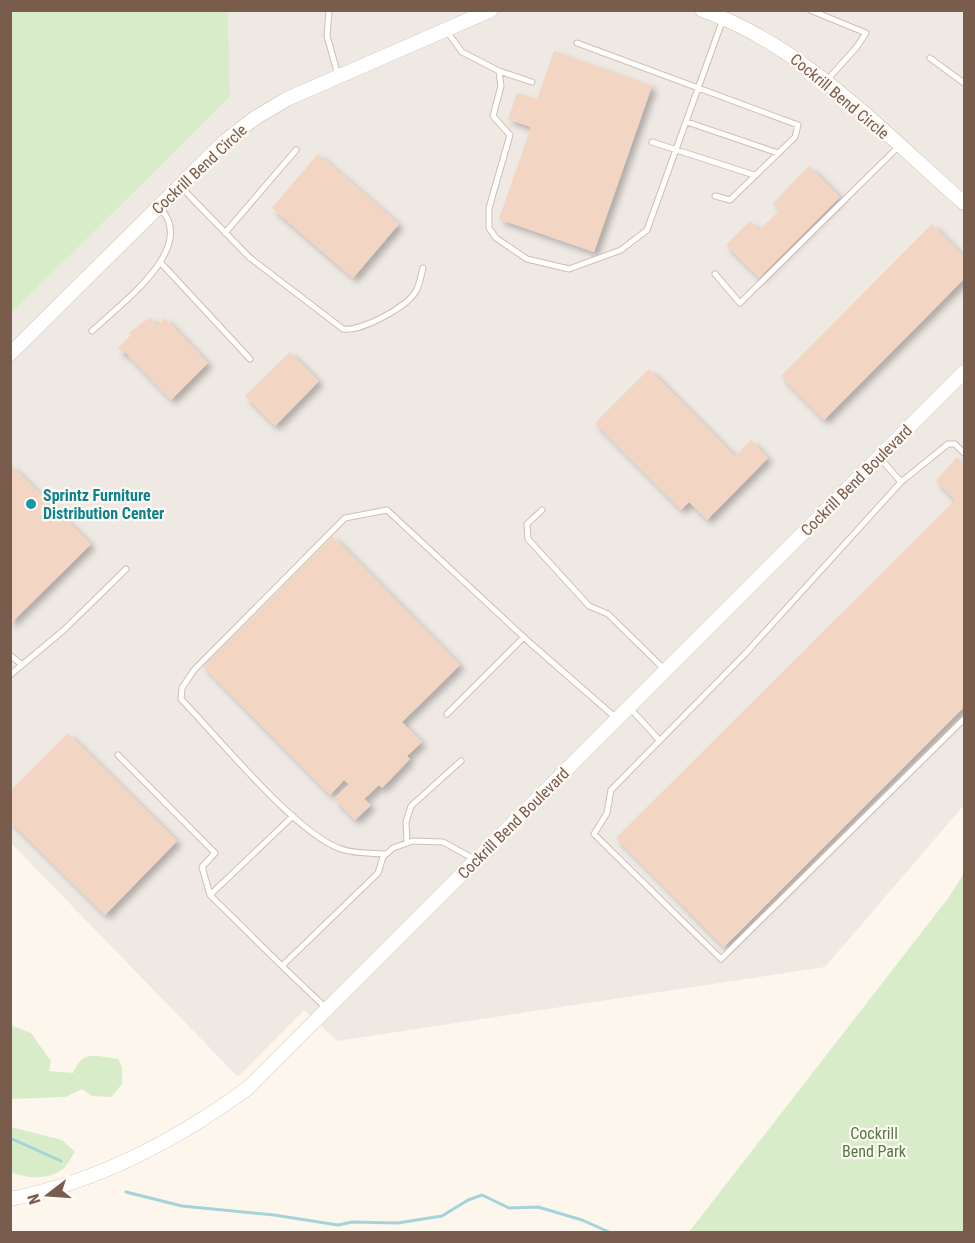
<svg xmlns="http://www.w3.org/2000/svg" width="975" height="1243" viewBox="0 0 975 1243" font-family="'Roboto Condensed',sans-serif">
<style>
.industrial{fill:#efe9e4}
.green{fill:#d8ecc9}
.lines{fill:none;stroke-linecap:round;stroke-linejoin:round}
.stream{stroke:#a5d3da;stroke-width:3}
.building{fill:#f3d5c3;filter:url(#shadow)}
.service-casing{stroke:#d1beb0;stroke-width:7}
.tertiary-casing{stroke:#d1beb0;stroke-width:15}
.service{stroke:#fff;stroke-width:5}
.tertiary{stroke:#fff;stroke-width:14}
.culture-dot{fill:#0f9aa8;stroke:#fffaf3;stroke-width:2}
.labels{text-anchor:middle;stroke-width:4.5;stroke-linejoin:round;paint-order:stroke}
.street-label{font-size:16px;fill:#7a5c4d;stroke:#fffaf3}
.culture-label{font-size:16px;font-weight:bold;fill:#0d838f;stroke:#fffaf3;text-anchor:start}
.park-label{font-size:16px;fill:#537a41;stroke:#fffaf3}
</style>
<defs>
<filter id="shadow"><feDropShadow dx="4.5" dy="4.5" stdDeviation="3" flood-color="#0004"/></filter>
</defs>
<rect width="100%" height="100%" fill="#fdf6ec"/>
<path class="industrial" d="M228 11H964V805L825 967 337 1041 304 1010 238 1077 11 843V314L230 97Z"/>
<path class="green" d="M11 10 228 11 230 97 11 314Z
M964 873V1232H689L949 897Z
M10 1025 31 1033 51 1061 49 1071 73 1073C83 1049 95 1056 118 1059L122 1067V1084L111 1097 92 1096 82 1089 65 1097 11 1099Z
M11 1127 62 1140 75 1152C71 1157 68 1165 63 1169 49 1180 26 1179 11 1172Z"/>
<g class="lines">
<path class="stream" d="M10 1138 61 1161
M126 1192 182 1206 274 1215 338 1225 352 1222 398 1223 442 1216 468 1200 482 1195 509 1208 538 1207 582 1220 609 1232"/>
</g>
<path class="building" d="M554 51 652 86 594 252 499 219 531 127 508 119 517 93 537 99Z
M318 154 399 224 353 278 272 208Z
M809 166 840 197 759 278 726 245 750 221 759 230 780 210 773 203Z
M932 224 964 257V279L824 420 781 376Z
M150 317 158 325 165 318 208 363 171 400 125 352 123 354 118 348 131 335 129 333Z
M290 352 319 381 275 426 245 396Z
M649 369 735 456 751 440 768 458 707 520 689 502 681 510 595 423Z
M957 457 964 465V707L724 947 616 838 955 500 936 481Z
M10 464 91 544 10 624Z
M333 536 460 665 402 722 422 742 407 756 410 759 382 788 379 785 364 799 371 805 355 820 334 799 349 784 344 780 330 795 203 666Z
M68 733 177 841 105 915 10 821V791Z"/>
<g class="lines">
<g class="service-casing">
<path id="service" d="M329 10 327 36 338 75
M810 10 866 33 856 48 827 80
M446 30 462 52 499 71 501 86 493 116 510 135 489 208V228L496 238 527 259 569 269 621 250 647 230 723 19
M577 43 798 125 795 137 730 200 715 196
M930 58 964 83
M499 71 532 82
M687 122 778 153
M652 142 754 175
M181 187 249 257 343 329C360 332 408 307 416 291 420 284 421 275 423 268
M225 233 296 150
M161 263 250 359
M715 274 740 303 899 146
M92 331C119 305 199 248 160 208
M964 453 955 444H948L901 482 745 654 611 790 607 813 594 834 721 959 964 719
M880 458 901 482
M542 510 527 524 528 539 589 606 608 614 664 669
M10 655 22 665
M10 675 65 629 126 569
M629 707 660 741
M447 714 524 637
M118 755 215 853 202 867 210 895
M407 843 406 822 411 806 461 761
M386 854C371 853 355 854 341 849 296 834 217 736 181 699L182 688 194 670 345 518 387 510 529 642 616 718
M282 966 210 895 293 816
M326 1008 282 966 378 873 383 857 393 848 413 841 443 842 474 859"/>
</g>
<g class="tertiary-casing">
<path id="tertiary" d="M702 10C803 45 885 134 964 203
M10 354 224 142 255 118 287 99 491 10
M10 1199C98 1182 177 1140 248 1088L964 372"/>
</g>
<use href="#service" class="service"/>
<use href="#tertiary" class="tertiary"/>
</g>
<circle class="culture-dot" cx="31" cy="504" r="6"/>
<g class="labels">
<g class="street-label">
<text transform="translate(840 96) rotate(40)" y="6">Cockrill Bend Circle</text>
<text transform="translate(199 169) rotate(-43)" y="6">Cockrill Bend Circle</text>
<text transform="translate(856 480) rotate(-45)" y="6">Cockrill Bend Boulevard</text>
<text transform="translate(513 823) rotate(-45)" y="6">Cockrill Bend Boulevard</text>
</g>
<g class="culture-label">
<text x="43" y="501">Sprintz Furniture<tspan x="43" dy="18">Distribution Center</tspan></text>
</g>
<g class="park-label">
<text x="874" y="1139">Cockrill<tspan x="874" dy="18">Bend Park</tspan></text>
</g>
</g>
<rect width="975" height="1243" fill="none" stroke="#7a5c4d" stroke-width="24"/>
<g transform="translate(48 1195) rotate(253)" stroke="#fffaf3" stroke-width="4.5" paint-order="stroke">
<path d="M0-4.5L10 22L0 15L-10 22Z" fill="#7a5c4d"/>
<text y="-9" font-size="16" font-weight="bold" text-anchor="middle" fill="#7a5c4d">N</text>
</g>
</svg>
